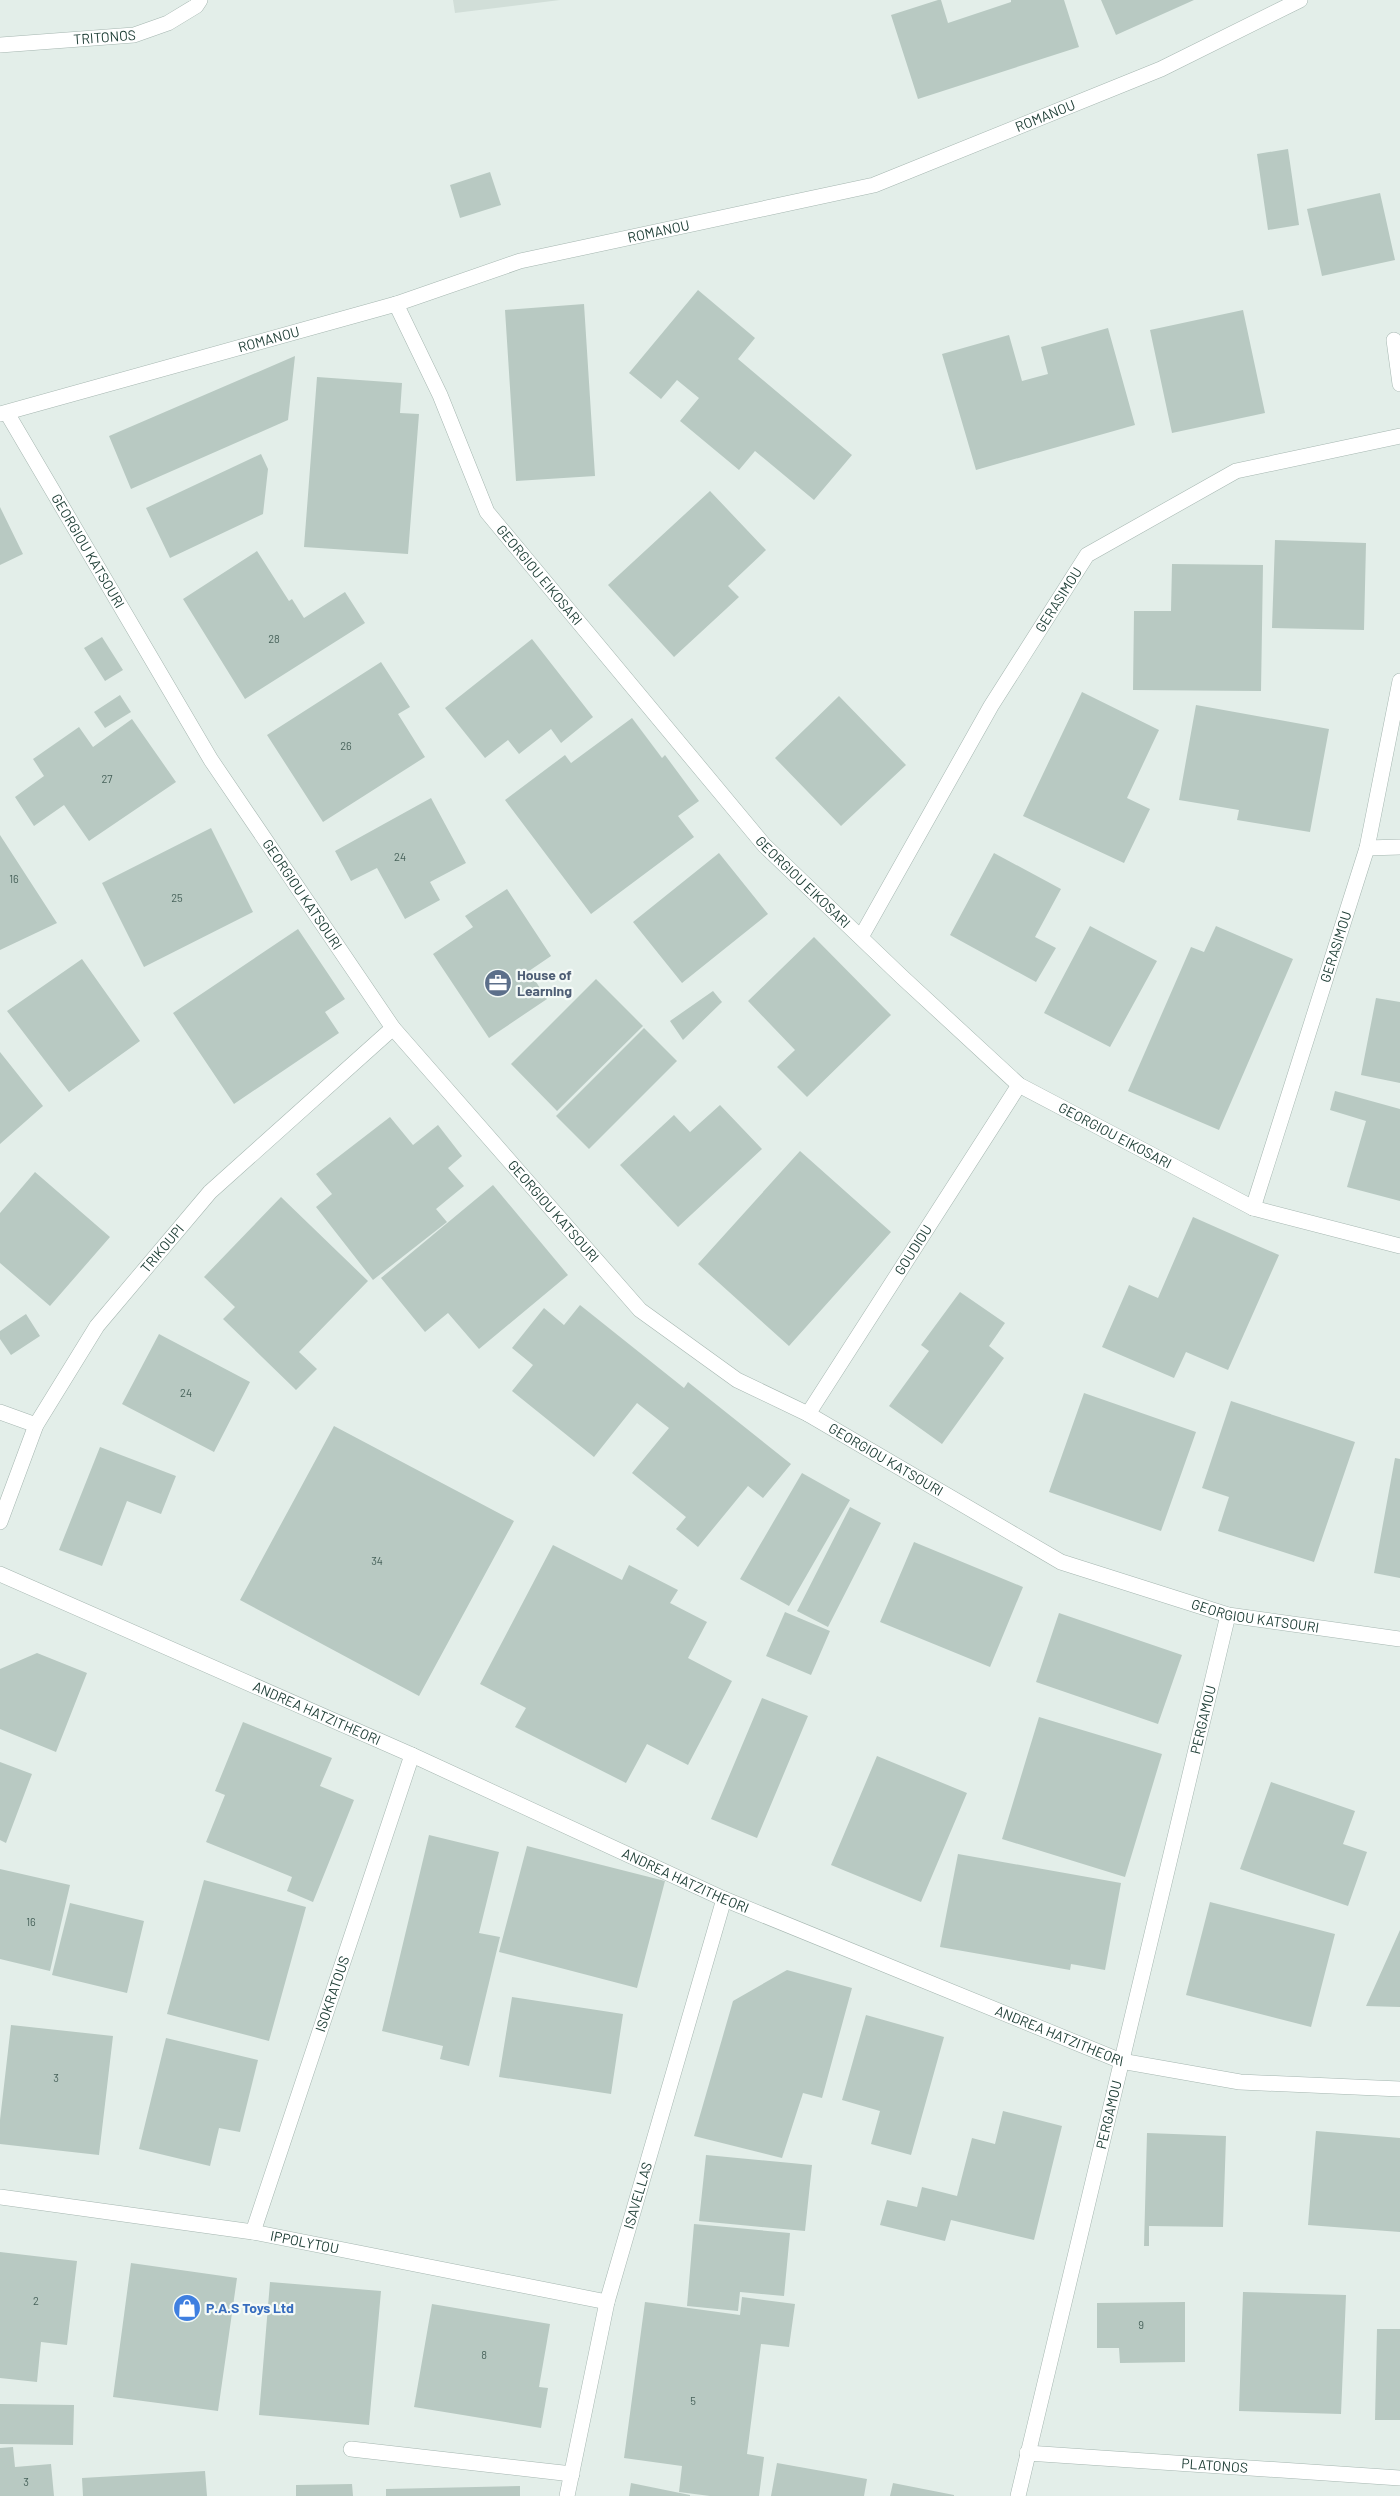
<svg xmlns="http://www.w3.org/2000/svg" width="1400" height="2496" viewBox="0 0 1400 2496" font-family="Barlow,sans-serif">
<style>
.built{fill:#d1ded8}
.building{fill:#b8c9c2}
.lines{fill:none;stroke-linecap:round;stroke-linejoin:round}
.service-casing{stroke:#a5b6b0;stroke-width:16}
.minor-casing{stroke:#a5b6b0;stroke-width:16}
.service{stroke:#fff;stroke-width:15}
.minor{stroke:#fff;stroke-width:15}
.labels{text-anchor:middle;stroke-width:4.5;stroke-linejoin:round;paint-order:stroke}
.number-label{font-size:11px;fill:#47625a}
.street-label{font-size:14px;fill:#214038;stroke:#f4faf7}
.service-label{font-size:14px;font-weight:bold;fill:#4e5e75;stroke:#f4faf7;text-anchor:start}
.shop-label{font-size:14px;font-weight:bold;fill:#366cbe;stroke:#f4faf7;text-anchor:start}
</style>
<rect width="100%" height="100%" fill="#e3eee9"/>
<path class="built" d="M453 0H560L455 13Z"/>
<path class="building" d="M938 0H941L948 23 1011 2V0H1064L1079 47 918 99 891 15Z
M1101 0H1194L1116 35Z
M1288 149 1299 225 1268 230 1257 154Z
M490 172 501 205 460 218 450 185Z
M1380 193 1395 260 1322 276 1307 209Z
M698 290 755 338 738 359 852 455 814 500 755 451 739 470 680 421 699 398 677 380 661 399 629 373Z
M584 304 595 476 516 481 505 310Z
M1243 310 1265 413 1172 433 1150 330Z
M1108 328 1135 425 976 470 942 354 1009 335 1022 381 1048 374 1041 347Z
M295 356 288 420 131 489 109 436Z
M317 377 402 383 400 413 419 414 408 554 304 547Z
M261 454 268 469 263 514 170 558 146 508Z
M710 491 766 550 728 586 739 597 674 657 608 585Z
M0 507 23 554 0 565Z
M1275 540 1366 543 1364 630 1272 628Z
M257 551 289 601 292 599 304 618 345 592 365 623 245 699 183 599Z
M1172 564 1263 565 1261 691 1133 690 1134 611H1171Z
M102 637 123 670 105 681 84 648Z
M532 639 593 717 561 743 551 729 519 754 508 740 485 758 445 708Z
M381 662 410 707 398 714 425 757 323 822 267 735Z
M1082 692 1159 730 1127 798 1150 809 1124 863 1023 816Z
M120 695 131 712 105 728 94 712Z
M839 696 906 765 841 826 775 758Z
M1196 705 1329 729 1310 832 1237 820 1239 810 1179 800Z
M632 718 662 758 665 755 699 801 678 816 694 837 591 914 505 800 565 755 571 763Z
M132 719 176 782 89 841 64 805 34 826 15 797 44 776 33 759 79 727 93 747Z
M431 798 466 863 430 882 440 900 405 919 377 868 351 881 335 851Z
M211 828 253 912 144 967 102 883Z
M0 835 57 923 0 950Z
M719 853 768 914 682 983 633 922Z
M994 853 1061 889 1035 937 1056 948 1036 982 950 935Z
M507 889 551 956 529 971 547 999 489 1038 433 954 473 927 465 916Z
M1090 926 1157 961 1110 1047 1044 1013Z
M1216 926 1293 959 1219 1130 1128 1091 1191 947 1204 952Z
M298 929 345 999 325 1012 339 1033 234 1104 173 1013Z
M814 937 891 1015 807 1097 777 1067 795 1050 748 1001Z
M82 959 140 1041 69 1092 7 1011Z
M596 979 643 1026 557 1111 511 1064Z
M713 991 722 1002 683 1040 670 1021Z
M1376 998 1400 1002V1083L1361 1075Z
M644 1028 677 1061 589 1149 556 1116Z
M0 1052 43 1106 0 1144Z
M1335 1091 1400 1109V1201L1347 1187 1366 1121 1330 1110Z
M720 1105 762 1149 678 1227 620 1165 674 1115 690 1132Z
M390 1117 413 1145 438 1125 462 1156 448 1168 464 1186 436 1209 447 1222 373 1280 316 1207 332 1194 316 1174Z
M800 1151 891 1232 789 1346 698 1264Z
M35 1172 110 1237 50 1306 0 1263V1213Z
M493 1185 568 1275 479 1349 448 1313 425 1332 381 1278Z
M281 1197 368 1281 299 1352 317 1369 296 1390 223 1319 235 1307 204 1277Z
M1193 1217 1279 1255 1228 1370 1186 1352 1174 1378 1102 1347 1129 1285 1158 1298Z
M960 1292 1005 1323 989 1346 1004 1358 942 1444 889 1406 929 1351 921 1345Z
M580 1305 684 1388 688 1382 791 1464 763 1498 748 1486 698 1547 676 1529 686 1517 632 1473 669 1428 637 1403 594 1457 512 1391 533 1365 512 1348 544 1308 564 1325Z
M26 1314 40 1336 11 1355 0 1339V1331Z
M159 1334 250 1382 214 1452 122 1404Z
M1084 1393 1196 1432 1161 1531 1049 1492Z
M1231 1401 1355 1442 1314 1562 1218 1531 1229 1497 1202 1488Z
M334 1426 514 1521 419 1696 240 1600Z
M100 1447 176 1476 161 1514 127 1501 102 1566 59 1550Z
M1395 1458 1400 1459V1578L1374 1573Z
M802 1473 850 1500 789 1606 740 1579Z
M850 1507 881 1523 828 1627 797 1611Z
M914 1542 1023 1587 990 1667 880 1622Z
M553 1545 622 1580 629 1565 678 1590 670 1603 707 1622 688 1658 732 1681 688 1765 647 1744 626 1783 515 1727 526 1708 480 1684Z
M785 1612 830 1631 811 1675 766 1656Z
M1059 1613 1182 1655 1158 1724 1036 1682Z
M37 1653 87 1673 56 1752 0 1729V1669Z
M762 1698 808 1716 757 1838 711 1819Z
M1039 1717 1162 1754 1125 1877 1002 1839Z
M243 1722 332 1758 320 1786 354 1800 313 1902 287 1891 292 1877 206 1842 225 1795 215 1791Z
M877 1756 967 1793 921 1902 831 1865Z
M0 1762 32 1774 6 1843 0 1840Z
M1271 1782 1355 1811 1343 1844 1367 1852 1348 1906 1240 1869Z
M429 1835 499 1852 479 1933 500 1937 469 2066 440 2059 443 2046 382 2031Z
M527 1846 665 1881 637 1988 499 1952Z
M958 1854 1121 1883 1105 1970 1071 1964 1070 1970 940 1947Z
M0 1869 70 1885 50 1971 0 1959Z
M204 1880 306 1907 269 2041 167 2014Z
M1210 1902 1335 1934 1311 2027 1186 1995Z
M70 1903 144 1921 127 1993 52 1975Z
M1400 1930V2007L1366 2006Z
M787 1970 852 1988 822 2098 803 2093 782 2158 694 2136 733 2001Z
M512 1997 623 2014 611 2094 499 2077Z
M866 2015 944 2037 911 2155 871 2144 880 2111 842 2100Z
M11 2025 113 2036 99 2155 0 2144V2120Z
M166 2038 258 2060 240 2132 219 2128 210 2166 139 2149Z
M1003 2111 1062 2126 1034 2240 951 2220 945 2241 880 2225 887 2200 917 2207 922 2187 957 2196 972 2138 995 2144Z
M1316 2131 1400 2138V2232L1308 2225Z
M1147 2133 1226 2136 1223 2227 1149 2226V2246H1144Z
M706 2155 812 2165 805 2231 699 2221Z
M694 2224 790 2233 784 2296 740 2292 738 2311 687 2306Z
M0 2252 77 2261 67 2345 41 2342 37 2382 0 2378Z
M131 2263 237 2278 218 2411 113 2397Z
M270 2282 381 2291 369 2425 259 2415Z
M1243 2292 1346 2295 1341 2414 1239 2411Z
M742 2297 795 2304 789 2347 761 2344 747 2454 764 2457 759 2496H710L679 2492 682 2466 624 2458 645 2302 740 2315Z
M1185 2302V2362L1120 2363 1119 2348H1097V2303Z
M432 2304 550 2324 539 2387 548 2388 541 2428 414 2407Z
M1377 2329H1400V2420H1375Z
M0 2404 74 2405 73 2445 0 2444Z
M13 2447 15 2467 51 2464 54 2496H0V2448Z
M777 2463 867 2479 864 2496H771Z
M205 2471 207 2496H83L82 2478Z
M631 2483 690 2495V2496H629Z
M893 2483 954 2495V2496H890Z
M352 2484 353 2496H296V2485Z
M520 2486V2496H386V2489Z"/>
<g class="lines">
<g class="service-casing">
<path id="service" d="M351 2449 572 2474"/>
</g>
<g class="minor-casing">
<g id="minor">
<path id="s1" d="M0 45 134 35 168 23 196 6 200 0"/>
<path id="s2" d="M396 304 440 395 487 512 764 845 902 977 1019 1085 1253 1208 1400 1246"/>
<path d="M1394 340 1400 384"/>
<path id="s3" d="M7 413 211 760 393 1028 640 1310 737 1380 808 1414 1061 1562 1228 1615 1400 1639"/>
<path id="s4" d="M0 414 396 304 520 261 874 185 1161 69 1300 0"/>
<path d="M1367 848 1400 847"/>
<path id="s5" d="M861 937 991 706 1087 555 1236 471 1400 436"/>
<path id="s6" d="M1253 1208 1367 848 1400 681"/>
<path d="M0 1412 36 1425"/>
<path id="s7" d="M808 1414 1019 1085"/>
<path id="s8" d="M0 1522 36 1425 97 1326 210 1192 393 1028"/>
<path id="s9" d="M0 1574 412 1755 724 1899 1121 2061 1240 2082 1400 2089"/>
<path id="s10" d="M0 2197 253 2232 607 2302"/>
<path id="s11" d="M253 2232 412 1755"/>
<path id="s12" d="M1027 2453 1400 2478"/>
<path id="s13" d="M567 2496 607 2302 724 1899"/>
<path id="s14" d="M1018 2496 1228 1615"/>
</g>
</g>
<use href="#service" class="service"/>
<use href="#minor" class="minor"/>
</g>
<defs>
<g id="office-disc" transform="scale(1.4375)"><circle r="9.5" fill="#5c6f8a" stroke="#f4faf7"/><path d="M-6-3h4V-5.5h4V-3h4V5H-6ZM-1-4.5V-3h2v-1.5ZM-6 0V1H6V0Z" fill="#fff"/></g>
<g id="shop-disc" transform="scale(1.4375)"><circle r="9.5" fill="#3f7fe0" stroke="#f4faf7"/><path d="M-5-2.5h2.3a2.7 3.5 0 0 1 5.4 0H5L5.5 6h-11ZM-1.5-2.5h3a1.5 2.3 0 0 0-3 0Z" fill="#fff"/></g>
</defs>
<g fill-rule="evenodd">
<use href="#office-disc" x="498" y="983"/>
<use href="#shop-disc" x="187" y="2308"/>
</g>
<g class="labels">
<g class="number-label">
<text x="274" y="643">28</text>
<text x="346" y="750">26</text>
<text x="107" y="783">27</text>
<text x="400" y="861">24</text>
<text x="14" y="883">16</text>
<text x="177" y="902">25</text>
<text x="186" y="1397">24</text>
<text x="377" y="1565">34</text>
<text x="31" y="1926">16</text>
<text x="56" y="2082">3</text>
<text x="36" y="2305">2</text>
<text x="1141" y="2329">9</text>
<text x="484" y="2359">8</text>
<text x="693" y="2405">5</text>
<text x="26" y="2486">3</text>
</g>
<g class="street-label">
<text dy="5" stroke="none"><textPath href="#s1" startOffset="105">TRITONOS</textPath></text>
<text dy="5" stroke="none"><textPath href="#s4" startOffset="1089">ROMANOU</textPath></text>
<text dy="5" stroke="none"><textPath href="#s4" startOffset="684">ROMANOU</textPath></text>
<text dy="5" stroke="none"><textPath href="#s4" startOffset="279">ROMANOU</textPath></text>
<text dy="5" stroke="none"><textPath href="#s3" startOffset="160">GEORGIOU KATSOURI</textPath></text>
<text dy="5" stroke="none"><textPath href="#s2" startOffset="309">GEORGIOU EIKOSARI</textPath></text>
<text dy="5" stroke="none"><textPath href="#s5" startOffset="391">GERASIMOU</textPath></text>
<text dy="5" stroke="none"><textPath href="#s2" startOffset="714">GEORGIOU EIKOSARI</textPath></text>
<text dy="5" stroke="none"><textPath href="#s3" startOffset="565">GEORGIOU KATSOURI</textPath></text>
<text dy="5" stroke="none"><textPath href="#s6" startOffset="274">GERASIMOU</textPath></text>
<text dy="5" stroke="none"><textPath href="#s2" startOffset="1119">GEORGIOU EIKOSARI</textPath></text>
<text dy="5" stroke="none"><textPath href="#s3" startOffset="970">GEORGIOU KATSOURI</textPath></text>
<text dy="5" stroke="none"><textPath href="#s8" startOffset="321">TRIKOUPI</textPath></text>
<text dy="5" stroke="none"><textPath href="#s7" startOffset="195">GOUDIOU</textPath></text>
<text dy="5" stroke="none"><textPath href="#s3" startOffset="1390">GEORGIOU KATSOURI</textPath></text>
<text dy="5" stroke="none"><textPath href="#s3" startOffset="1795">GEORGIOU KATSOURI</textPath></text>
<text dy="5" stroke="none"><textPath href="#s9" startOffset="346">ANDREA HATZITHEORI</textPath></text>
<text dy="5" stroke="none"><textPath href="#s14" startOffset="798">PERGAMOU</textPath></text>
<text dy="5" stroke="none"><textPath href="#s9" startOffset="751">ANDREA HATZITHEORI</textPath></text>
<text dy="5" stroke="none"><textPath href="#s11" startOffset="251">ISOKRATOUS</textPath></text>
<text dy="5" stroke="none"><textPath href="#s9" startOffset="1156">ANDREA HATZITHEORI</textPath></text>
<text dy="5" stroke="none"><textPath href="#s14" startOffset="392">PERGAMOU</textPath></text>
<text dy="5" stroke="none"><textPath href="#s13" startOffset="309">ISAVELLAS</textPath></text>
<text dy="5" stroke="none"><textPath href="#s10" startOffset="308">IPPOLYTOU</textPath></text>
<text dy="5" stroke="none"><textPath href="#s12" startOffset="188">PLATONOS</textPath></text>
</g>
<g class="service-label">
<text x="517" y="980">House of<tspan x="517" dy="16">Learning</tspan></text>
</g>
<g class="shop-label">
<text x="206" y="2313">P.A.S Toys Ltd</text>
</g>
</g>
</svg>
